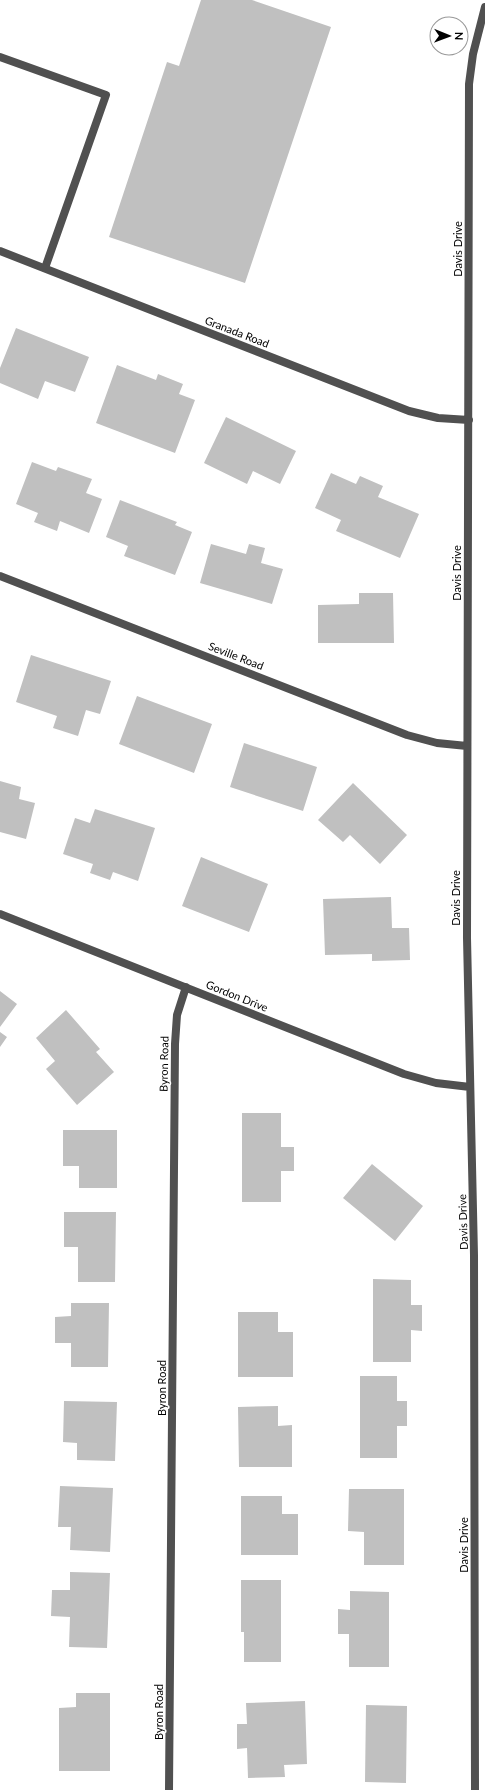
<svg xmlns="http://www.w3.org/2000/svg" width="485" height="1790" viewBox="0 0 485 1790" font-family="Lato,sans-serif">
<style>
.building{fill:#c0c0c0}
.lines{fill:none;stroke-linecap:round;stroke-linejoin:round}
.lane{stroke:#505050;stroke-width:8}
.street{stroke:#505050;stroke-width:8}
.labels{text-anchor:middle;stroke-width:3;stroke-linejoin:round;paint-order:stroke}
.street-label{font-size:11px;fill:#000;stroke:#fff}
</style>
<rect width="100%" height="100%" fill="#fff"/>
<path class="building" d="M201 0H252L331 27 245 283 109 237 167 62 179 66Z
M16 328 89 357 75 392 45 381 38 399 0 383V368Z
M117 365 156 380 158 374 183 384 179 394 195 400 175 453 96 423Z
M226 417 296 451 280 484 253 471 247 484 204 463Z
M32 462 56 471 58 467 92 479 86 493 102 499 89 533 60 521 57 531 34 522 38 513 16 504Z
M331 473 356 484 360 476 383 486 378 497 419 514 400 558 336 531 341 520 315 508Z
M120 500 177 522 175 525 192 532 175 575 124 556 128 546 106 537Z
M211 544 246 554 249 544 265 548 261 563 283 569 272 604 200 583Z
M359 593H393L394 643H318V605L359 604Z
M31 655 111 681 100 714 86 710 78 736 53 728 57 716 16 702Z
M137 696 212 724 194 773 119 744Z
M244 743 317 767 303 811 230 787Z
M0 781 21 787 19 799 35 803 26 839 0 832Z
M353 783 407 835 380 864 350 835 343 842 318 820Z
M95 809 155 828 138 881 113 872 110 880 90 873 93 864 63 854 75 818 90 823Z
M201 857 268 884 249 932 182 906Z
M391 897 392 928H409L410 960 372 961V954L325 955 323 899Z
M0 991 17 1004 0 1027Z
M66 1010 100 1049 96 1052 114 1072 77 1105 46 1069 55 1061 36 1038Z
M0 1032 7 1037 0 1047Z
M242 1113H281V1147H294V1171H281V1202H242Z
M63 1130H117V1188H79V1166H63Z
M372 1164 423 1206 395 1241 343 1198Z
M64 1212H116L115 1282H78V1247H64Z
M373 1279 411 1280V1305H422V1331L411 1330V1362H373Z
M71 1303H109L108 1367H71V1343H55V1317L71 1316Z
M238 1312H278V1332H293V1377H238Z
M360 1376H397V1401H407V1426H397V1458H360Z
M64 1401 117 1402 115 1461 77 1460V1443L63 1442Z
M278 1406V1426L292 1425V1467H239L238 1407Z
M60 1486 113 1488 110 1552 70 1550 71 1527H58Z
M349 1489H404V1565H364V1532L348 1531Z
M241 1496H282V1514H298V1555H241Z
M70 1572 110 1573 107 1648 69 1647 70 1617 51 1616 52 1590H70Z
M241 1580H281V1662H244V1632H241Z
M350 1591 389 1592V1667H349V1634H338V1609L350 1610Z
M76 1693H110V1771H59V1708L76 1707Z
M305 1701 307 1764 284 1765 285 1777 248 1778 247 1748 237 1749V1724H247L246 1703Z
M366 1705 407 1706 406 1783 365 1782Z"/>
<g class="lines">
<path class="lane" d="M0 57 106 95 45 268"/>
<path class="street" d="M0 251 409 411 438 418 469 420
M0 576 407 735 437 743 467 746
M0 914 404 1074 436 1083 470 1087
M169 1790 175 1044 177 1015 186 987
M475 1790 474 1255 467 938 469 84 473 54 485 7"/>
</g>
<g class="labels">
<g class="street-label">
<text transform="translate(458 249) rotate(-90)" y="4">Davis Drive</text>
<text transform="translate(237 332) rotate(21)" y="4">Granada Road</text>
<text transform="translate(457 573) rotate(-90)" y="4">Davis Drive</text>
<text transform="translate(236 656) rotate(21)" y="4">Seville Road</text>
<text transform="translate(456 898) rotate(-90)" y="4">Davis Drive</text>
<text transform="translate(237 996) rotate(22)" y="4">Gordon Drive</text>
<text transform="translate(164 1064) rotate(-89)" y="4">Byron Road</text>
<text transform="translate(463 1222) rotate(-92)" y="4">Davis Drive</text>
<text transform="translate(162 1388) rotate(-90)" y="4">Byron Road</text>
<text transform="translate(464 1545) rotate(-90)" y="4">Davis Drive</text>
<text transform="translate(159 1712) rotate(-90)" y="4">Byron Road</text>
</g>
</g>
<g transform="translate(449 36) rotate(91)"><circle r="19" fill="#ffffff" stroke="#999999"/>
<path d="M0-3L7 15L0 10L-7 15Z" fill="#000000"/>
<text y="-6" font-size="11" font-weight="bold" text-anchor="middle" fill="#000000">N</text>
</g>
</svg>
